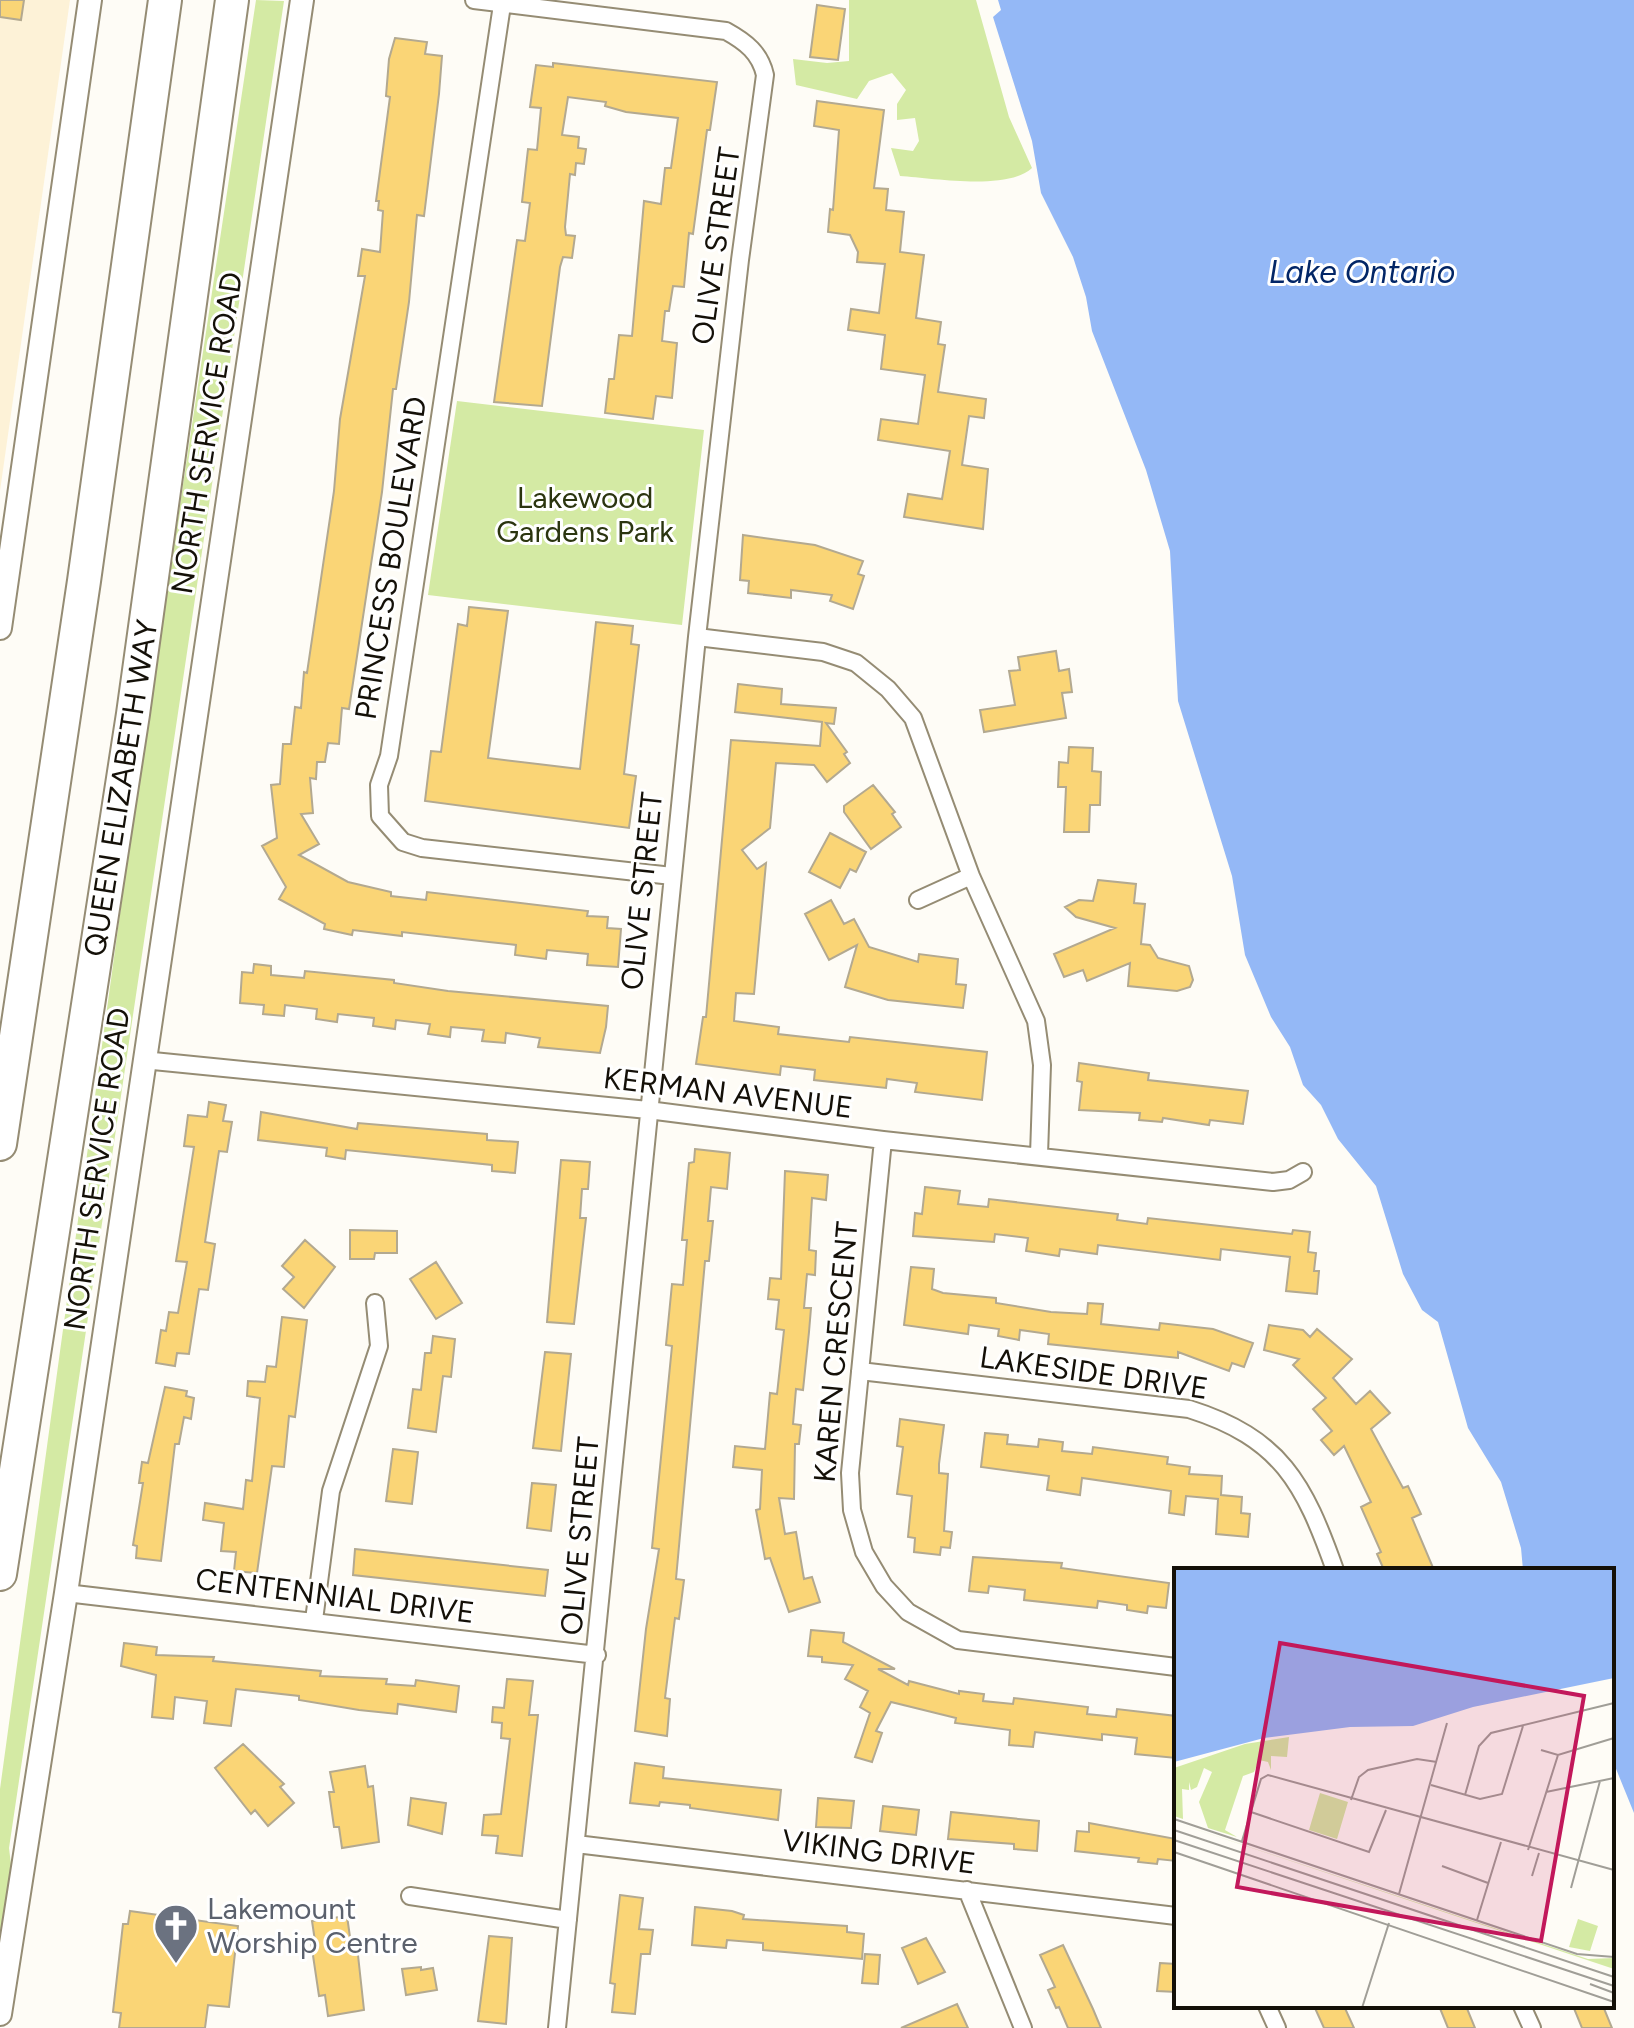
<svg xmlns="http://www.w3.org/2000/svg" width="1634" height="2028" viewBox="0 0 1634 2028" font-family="Figtree,sans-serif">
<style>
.built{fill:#fdf2d7}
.green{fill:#d4eaa4}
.water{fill:#94b8f6}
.building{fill:#fad576;stroke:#b3a990;stroke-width:2}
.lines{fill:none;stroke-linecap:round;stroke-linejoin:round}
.minor-casing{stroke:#958c74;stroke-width:20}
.tertiary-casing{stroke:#958c74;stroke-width:26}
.motorway-casing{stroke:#958c74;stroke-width:36}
.minor{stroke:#fff;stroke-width:16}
.tertiary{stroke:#fff;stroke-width:22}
.motorway{stroke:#fff;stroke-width:32}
.labels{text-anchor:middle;stroke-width:6;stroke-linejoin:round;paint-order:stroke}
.street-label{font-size:30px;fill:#141008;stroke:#fff}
.park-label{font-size:30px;fill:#2b350f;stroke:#fff}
.worship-label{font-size:30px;fill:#5b616d;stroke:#fff;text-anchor:start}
.water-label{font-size:32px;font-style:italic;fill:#022667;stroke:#fff}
.inset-road{fill:none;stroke:#a09e97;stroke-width:2}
.view{fill:#c2185b;fill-opacity:0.15;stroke:#c2185b;stroke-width:4}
.inset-edge{fill:none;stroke:#141008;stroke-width:4}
</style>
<rect width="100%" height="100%" fill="#fefcf6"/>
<path class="built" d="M0 0H70L0 491Z"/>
<path class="green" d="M256 0 284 1 9 1848 12 1873 0 1932V1789L137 790Z
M849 0H976L1009 117 1032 168C1007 191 933 178 900 176L891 148 913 151 919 141 915 118 897 120V104L906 90 892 73 869 81 857 99 796 85 793 59 827 63 849 61Z
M457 401 704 430 682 625 428 595Z"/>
<path class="water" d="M998 0H1634V1813L1612 1759V1570H1523L1521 1548 1501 1482 1468 1428 1438 1322 1422 1310 1403 1274 1376 1186 1338 1139 1321 1105 1303 1085 1290 1047 1271 1017 1245 955 1232 876 1178 701 1170 551 1146 470 1092 331 1086 297 1073 257 1041 193 1032 141 993 17 1001 10Z"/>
<path class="building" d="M0 0H24L21 20 0 17Z
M817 5 845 9 838 60 810 57Z
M395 38 427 42 425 54 442 56 439 94 424 216 417 215 409 302 396 389H393L382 492 349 709 342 708 339 744 328 743 325 762H317L316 779 310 778 313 813 301 814 319 844 299 855 348 882 391 892V896L426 900 427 892 588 911 587 916 608 917 607 928 621 929 618 967 587 965 588 954 547 950 546 959 515 955 516 945 489 942 402 932V936L353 930 352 935 324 929 325 924 279 899 286 887 262 846 277 838 271 785 280 784 283 744H291L295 707 301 708 304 672 307 673 334 491 340 419 365 276H358L362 249 380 252 383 211 378 210 379 201H376L390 97 386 96 389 59Z
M553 63 717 82 710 130H707L693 234 689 233 684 287 673 286 669 311H665L662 341 677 343 672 398 656 396 653 419 605 413 609 379H614L619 335 632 336 644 201 661 204 665 168H671L678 118 626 112 605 106 606 102 568 97 562 135 579 137 578 148 586 149 584 164 576 163 575 175 570 174 565 227 566 235 575 236 572 258 563 257 560 267 542 406 494 402 517 240 525 241 530 203 522 202 528 149 537 150 541 108 530 107 536 65 553 67Z
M817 101 884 110 874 188 888 189 886 210 904 212 900 252 924 255 916 318 941 322 938 344 945 345 938 392 986 399 984 418 969 416 962 465 988 469 983 529 904 517 908 494 942 499 950 451 878 440 881 419 918 424 925 375 881 369 885 335 848 330 851 309 879 313 885 264 857 262 858 252 850 235 828 232 830 209 833 210 839 130 814 126Z
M743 535 815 545 863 561 858 574 864 576 853 609 830 601 832 595 791 590V598L748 593 749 581 740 580Z
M469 607 508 611 488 758 571 768 580 769 596 622 633 626 631 644 639 645 624 774 636 776 629 828 425 801 431 751 441 752 458 624 467 626Z
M1056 651 1059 671 1069 669 1072 692 1062 693 1066 718 984 732 980 710 1015 705 1009 671 1020 670 1018 657Z
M738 684 782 689 781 704 836 708 834 724 826 723 847 752 844 754 850 763 827 782 814 765 776 763 770 828 742 850 757 869 766 863 754 994 736 993 734 1021 779 1027 778 1034 849 1042 850 1037 987 1052 982 1100 915 1092 917 1083 887 1079 886 1088 814 1080 815 1070 781 1066 780 1075 696 1064 703 1017H706L731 740 820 746 822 722 735 712Z
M1069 747 1093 748 1092 771 1101 772 1100 805H1090L1089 832H1064L1066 787H1058L1059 762 1068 763Z
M873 785 895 812 892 814 901 827 871 849 844 812V806Z
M830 833 866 852 856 872 850 869 840 888 809 872Z
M1098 880 1136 884 1134 903 1145 904 1141 944 1150 945 1158 958 1189 966 1193 980 1190 987 1177 991 1128 986 1130 963 1087 981 1083 970 1064 977 1054 954 1115 928 1076 917 1065 907 1079 900 1093 901Z
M831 900 844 924 854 919 869 947 918 962 919 954 958 959 956 984 966 985 963 1008 888 1000 845 987 857 945 829 960 805 914Z
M254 964 271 966V975L304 978 305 971 394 980V983L448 991 608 1006 606 1027 600 1053 538 1047 540 1038 506 1033 505 1043 482 1041 484 1030 451 1027 450 1037 428 1034 430 1024 396 1020 395 1029 373 1026 374 1018 338 1014 337 1022 316 1019 317 1009 285 1005 284 1016 263 1014 264 1005 240 1003 242 972 253 973Z
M1079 1063 1149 1073 1148 1080 1248 1091 1243 1124 1210 1120 1209 1125 1163 1118 1162 1122 1139 1120 1140 1113 1079 1110 1082 1082 1077 1081Z
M209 1102 226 1105 223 1121 232 1122 227 1152 219 1151 205 1242 215 1244 208 1290 199 1289 189 1354 177 1353 175 1366 156 1363 161 1330 166 1331 169 1312 178 1313 187 1262 176 1261 194 1147 184 1146 188 1115 207 1117Z
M261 1112 357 1129 358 1123 487 1134V1140L518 1142 515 1173 492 1171V1165L346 1150 345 1159 326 1156 327 1148 258 1140Z
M695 1149 730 1153 727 1189 711 1187 708 1221H713L709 1261H705L676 1579 684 1580 679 1619 675 1618 665 1698 670 1699 667 1736 635 1731 646 1629 659 1549 652 1548 672 1346 666 1345 672 1284 683 1285 687 1240H682L689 1163 694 1162Z
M561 1160 590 1162 588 1189H582L580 1218H586L574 1324 547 1322Z
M785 1171 828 1175 826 1200 812 1198 809 1250 816 1251 815 1275 807 1274 804 1308H811L809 1332 803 1390 796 1389 793 1424 801 1425 799 1444H795L794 1499 779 1498 785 1534 796 1532 804 1579 812 1577 820 1602 789 1612 770 1558 765 1559 756 1510 760 1509 762 1470 733 1467 735 1446 765 1449 770 1393 777 1394 784 1330 776 1329 779 1300 768 1299 770 1278 781 1279Z
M925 1187 960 1191 958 1204 988 1207 989 1199 1118 1214 1117 1220 1147 1224 1148 1218 1292 1234 1293 1230 1310 1232 1308 1252 1316 1253 1314 1271H1319L1317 1294 1286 1291 1290 1257 1221 1249 1220 1260 1098 1245 1097 1254 1060 1249 1059 1256 1026 1251 1028 1238 995 1234 994 1242 913 1236 915 1213 922 1214Z
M350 1230 397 1231V1253H375L374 1259H350Z
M305 1240 335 1267 304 1308 283 1289 294 1277 282 1266Z
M436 1262 462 1303 436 1319 410 1279Z
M911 1267 934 1269 932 1289 943 1293 996 1298V1303L1051 1312 1087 1314 1088 1303 1103 1304 1101 1324 1159 1330 1160 1323 1213 1329 1253 1343 1244 1367 1232 1363 1229 1371 1178 1352V1358L1048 1344 1049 1334 1020 1330 1019 1340 998 1336 999 1329 969 1325 968 1334 904 1325Z
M282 1317 307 1320 295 1417 289 1416 284 1467 272 1466 257 1573 234 1571 236 1552 221 1551 224 1523 203 1520 205 1503 243 1509 246 1480 252 1481 260 1398 247 1396 248 1381 265 1382 267 1366 276 1367Z
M1269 1325 1303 1330 1310 1337 1317 1329 1352 1359 1333 1378 1356 1404 1370 1391 1390 1413 1371 1429 1403 1488 1408 1486 1421 1514 1412 1518 1434 1570H1384L1377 1554 1381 1552 1361 1507 1371 1502 1344 1446 1334 1455 1321 1440 1332 1431 1313 1409 1326 1398 1293 1365 1299 1359 1264 1350Z
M433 1336 455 1339 451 1377 443 1376 436 1432 408 1428 413 1389 421 1390 425 1353H431Z
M545 1352 571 1354 561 1451 533 1448Z
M165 1387 187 1391 186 1396 194 1398 191 1419 184 1417 179 1444H175L161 1561 136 1558 137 1546 133 1545 143 1483H139L142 1462 148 1463Z
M900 1419 944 1425 939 1464V1473L948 1474 944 1531 952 1532 950 1548 941 1547 940 1555 914 1552 915 1538 908 1537 912 1496 897 1494 903 1447 897 1446Z
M985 1433 1008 1435 1007 1444 1038 1447 1039 1439 1063 1442 1062 1451 1092 1454 1093 1447 1168 1457 1167 1464 1190 1467 1189 1474 1222 1476 1221 1495 1242 1497 1241 1513 1250 1514 1248 1537 1216 1534 1218 1499 1186 1496 1184 1515 1169 1513 1171 1491 1082 1478 1080 1495 1047 1490 1049 1476 981 1467Z
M393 1449 418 1452 412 1504 386 1501Z
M532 1483 556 1485 551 1531 527 1528Z
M355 1549 548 1570 545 1596 353 1575Z
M973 1557 1062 1563 1061 1568 1169 1583 1166 1608 1148 1606 1147 1613 1127 1610V1605L1098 1601 1097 1608 1024 1600 1025 1590 989 1586 988 1593 969 1591Z
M811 1630 844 1633 843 1642 895 1669H878L908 1685 909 1681 959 1694V1691L984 1694 983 1701 1013 1704 1014 1698 1088 1707 1087 1714 1116 1717 1117 1709 1176 1716V1758L1135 1754 1137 1738 1102 1734V1740L1035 1732 1033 1747 1009 1745 1010 1730 955 1723 956 1718 891 1702 876 1731 882 1733 872 1762 855 1757 870 1713 860 1707 868 1691 845 1679 853 1665 822 1662V1657L808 1656Z
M124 1643 157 1647 156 1655 214 1657 213 1661 321 1671 320 1676 387 1679 386 1684 415 1686 416 1680 459 1686 456 1712 398 1704 397 1714 359 1710 299 1700V1696L236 1689 231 1726 204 1723 207 1701 175 1697 173 1719 152 1717 156 1675 121 1666Z
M507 1679 533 1681 529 1715H538L522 1856 496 1853 498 1836 482 1835 484 1815 501 1814 510 1739 501 1738 502 1723 492 1722 493 1707 504 1708Z
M243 1744 284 1784 280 1787 294 1803 268 1826 255 1810 251 1814 215 1768Z
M635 1763 664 1767 663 1778 781 1790 778 1820 690 1808V1805L660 1802 659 1806 630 1803Z
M365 1766 368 1787 373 1786 379 1842 342 1848 339 1827H334L329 1792H334L330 1772Z
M411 1798 446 1803 442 1834 408 1825Z
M818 1798 854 1801 851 1828 816 1827Z
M883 1806 919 1810 916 1835 880 1831Z
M951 1812 1039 1821 1037 1851 1014 1849V1844L948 1839Z
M1089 1823 1176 1839V1861L1158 1859 1157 1864 1138 1862 1139 1858 1075 1851 1077 1831 1089 1832Z
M620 1895 643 1898 639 1929 653 1930 650 1954H641L635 2014 612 2012 615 1984 610 1983Z
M695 1907 732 1911 744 1915 743 1919 847 1926V1932L864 1934 862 1959 763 1950V1943L727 1940 726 1948 692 1945Z
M130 1911 238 1926 229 2007 208 2005 205 2028H119L121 2013 113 2012 123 1924H128Z
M347 1916 350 1937H356L364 2010 328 2016 325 1995 319 1996 311 1942 315 1941 312 1921Z
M489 1936 512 1938 506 2024 478 2021Z
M926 1938 945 1972 918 1984 902 1948Z
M1063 1945 1093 2009 1101 2028H1068L1059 2007 1056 2008 1048 1990 1055 1987 1040 1955Z
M865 1954 880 1955 878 1984 862 1983Z
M1160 1963 1176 1964V1992L1157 1991Z
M421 1967V1970L433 1968 437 1990 406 1995 402 1969Z
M957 2004 968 2028H901Z
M1314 2006H1344L1354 2028H1324Z
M1439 2006H1466L1475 2028H1448Z
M1573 2006H1603L1612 2028H1582Z"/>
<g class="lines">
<g class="minor-casing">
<path id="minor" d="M474 0 726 31C746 42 760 53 765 75L740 260 697 637 557 2028
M502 5 389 756 379 785 380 816 403 842 422 848 672 876
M697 637 823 652 856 663 888 689 913 718 971 876 1036 1021 1042 1065 1039 1155
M918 900 971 876
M143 1060 648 1110 883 1140 1273 1182 1289 1180 1303 1172
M883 1140 850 1473 852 1510 864 1552 884 1586 908 1612 958 1640 1176 1667
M860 1371 1189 1409C1281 1438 1304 1483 1335 1570
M66 1593 597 1655
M314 1620 331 1491 379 1346 375 1303
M576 1844 1176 1916
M967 1890 1023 2028
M410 1896 568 1920
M1267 2006 1277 2028
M1522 2006 1532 2028"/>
</g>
<g class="tertiary-casing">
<path id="tertiary" d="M0 628 90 0
M0 2014 66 1593 302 0"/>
</g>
<g class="motorway-casing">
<path id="motorway" d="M0 1144 84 581 165 0
M0 1574 133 714 232 0"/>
</g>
<use href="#minor" class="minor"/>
<use href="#tertiary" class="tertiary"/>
<use href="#motorway" class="motorway"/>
</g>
<defs>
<g id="church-pin" transform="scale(2.3)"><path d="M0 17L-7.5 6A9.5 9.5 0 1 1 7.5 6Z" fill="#6b7280" stroke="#fff"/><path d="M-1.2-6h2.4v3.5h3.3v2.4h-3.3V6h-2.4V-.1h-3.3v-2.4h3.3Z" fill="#fff"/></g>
</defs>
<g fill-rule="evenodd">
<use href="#church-pin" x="176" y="1926"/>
</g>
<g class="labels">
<g class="street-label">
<text transform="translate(716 246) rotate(-82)" y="10">OLIVE STREET</text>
<text transform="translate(207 433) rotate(-81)" y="10">NORTH SERVICE ROAD</text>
<text transform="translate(391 558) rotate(-81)" y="10">PRINCESS BOULEVARD</text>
<text transform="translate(121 788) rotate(-81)" y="10">QUEEN ELIZABETH WAY</text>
<text transform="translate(642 891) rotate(-84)" y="10">OLIVE STREET</text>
<text transform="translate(728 1093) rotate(7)" y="10">KERMAN AVENUE</text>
<text transform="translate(97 1169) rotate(-82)" y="10">NORTH SERVICE ROAD</text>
<text transform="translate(836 1352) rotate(-85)" y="10">KAREN CRESCENT</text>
<text transform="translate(1094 1373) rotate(8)" y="10">LAKESIDE DRIVE</text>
<text transform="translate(580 1536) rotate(-85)" y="10">OLIVE STREET</text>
<text transform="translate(335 1596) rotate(7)" y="10">CENTENNIAL DRIVE</text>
<text transform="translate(879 1852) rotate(7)" y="10">VIKING DRIVE</text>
</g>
<g class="park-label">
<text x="585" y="508">Lakewood<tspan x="585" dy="34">Gardens Park</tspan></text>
</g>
<g class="worship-label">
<text x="207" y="1919">Lakemount<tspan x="207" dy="34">Worship Centre</tspan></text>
</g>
<g class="water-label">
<text x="1362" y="283">Lake Ontario</text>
</g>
</g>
<g transform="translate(1174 1568)">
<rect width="440" height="440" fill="#fefcf6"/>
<path d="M115 169 113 189 97 188V202L94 194 85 192 80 204 69 208 51 262 63 269 34 260 25 234 38 204 30 200 23 219 17 222 15 214V222L8 221 9 251 0 248V200L71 176ZM146 225 174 234 163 271 135 262ZM0 254 414 391 440 390V401ZM404 351 424 358 416 383 395 379Z" fill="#d4eaa4"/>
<path d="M0 0H440V110L299 139 239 158 176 159 90 170 0 194Z" fill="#94b8f6"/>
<path class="inset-road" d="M367 182 384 187 440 170M257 217 306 231 328 226 349 158M372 224 440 210M291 227 305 178 317 165 440 135M177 232 185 209 194 202 243 191 263 194M77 244 195 284 212 242M0 251 403 386 440 389M0 262 440 409M0 272 440 418M68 273 87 211 94 207 440 302M354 282 384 187M0 284 440 434M268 298 314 315M358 308 365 285M397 320 426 213M225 326 273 155M303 352 327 274M416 416 440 425M188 440 215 355"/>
<path class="view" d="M106 75 410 128 367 373 63 319Z"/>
<rect width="440" height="440" class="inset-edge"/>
</g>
</svg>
